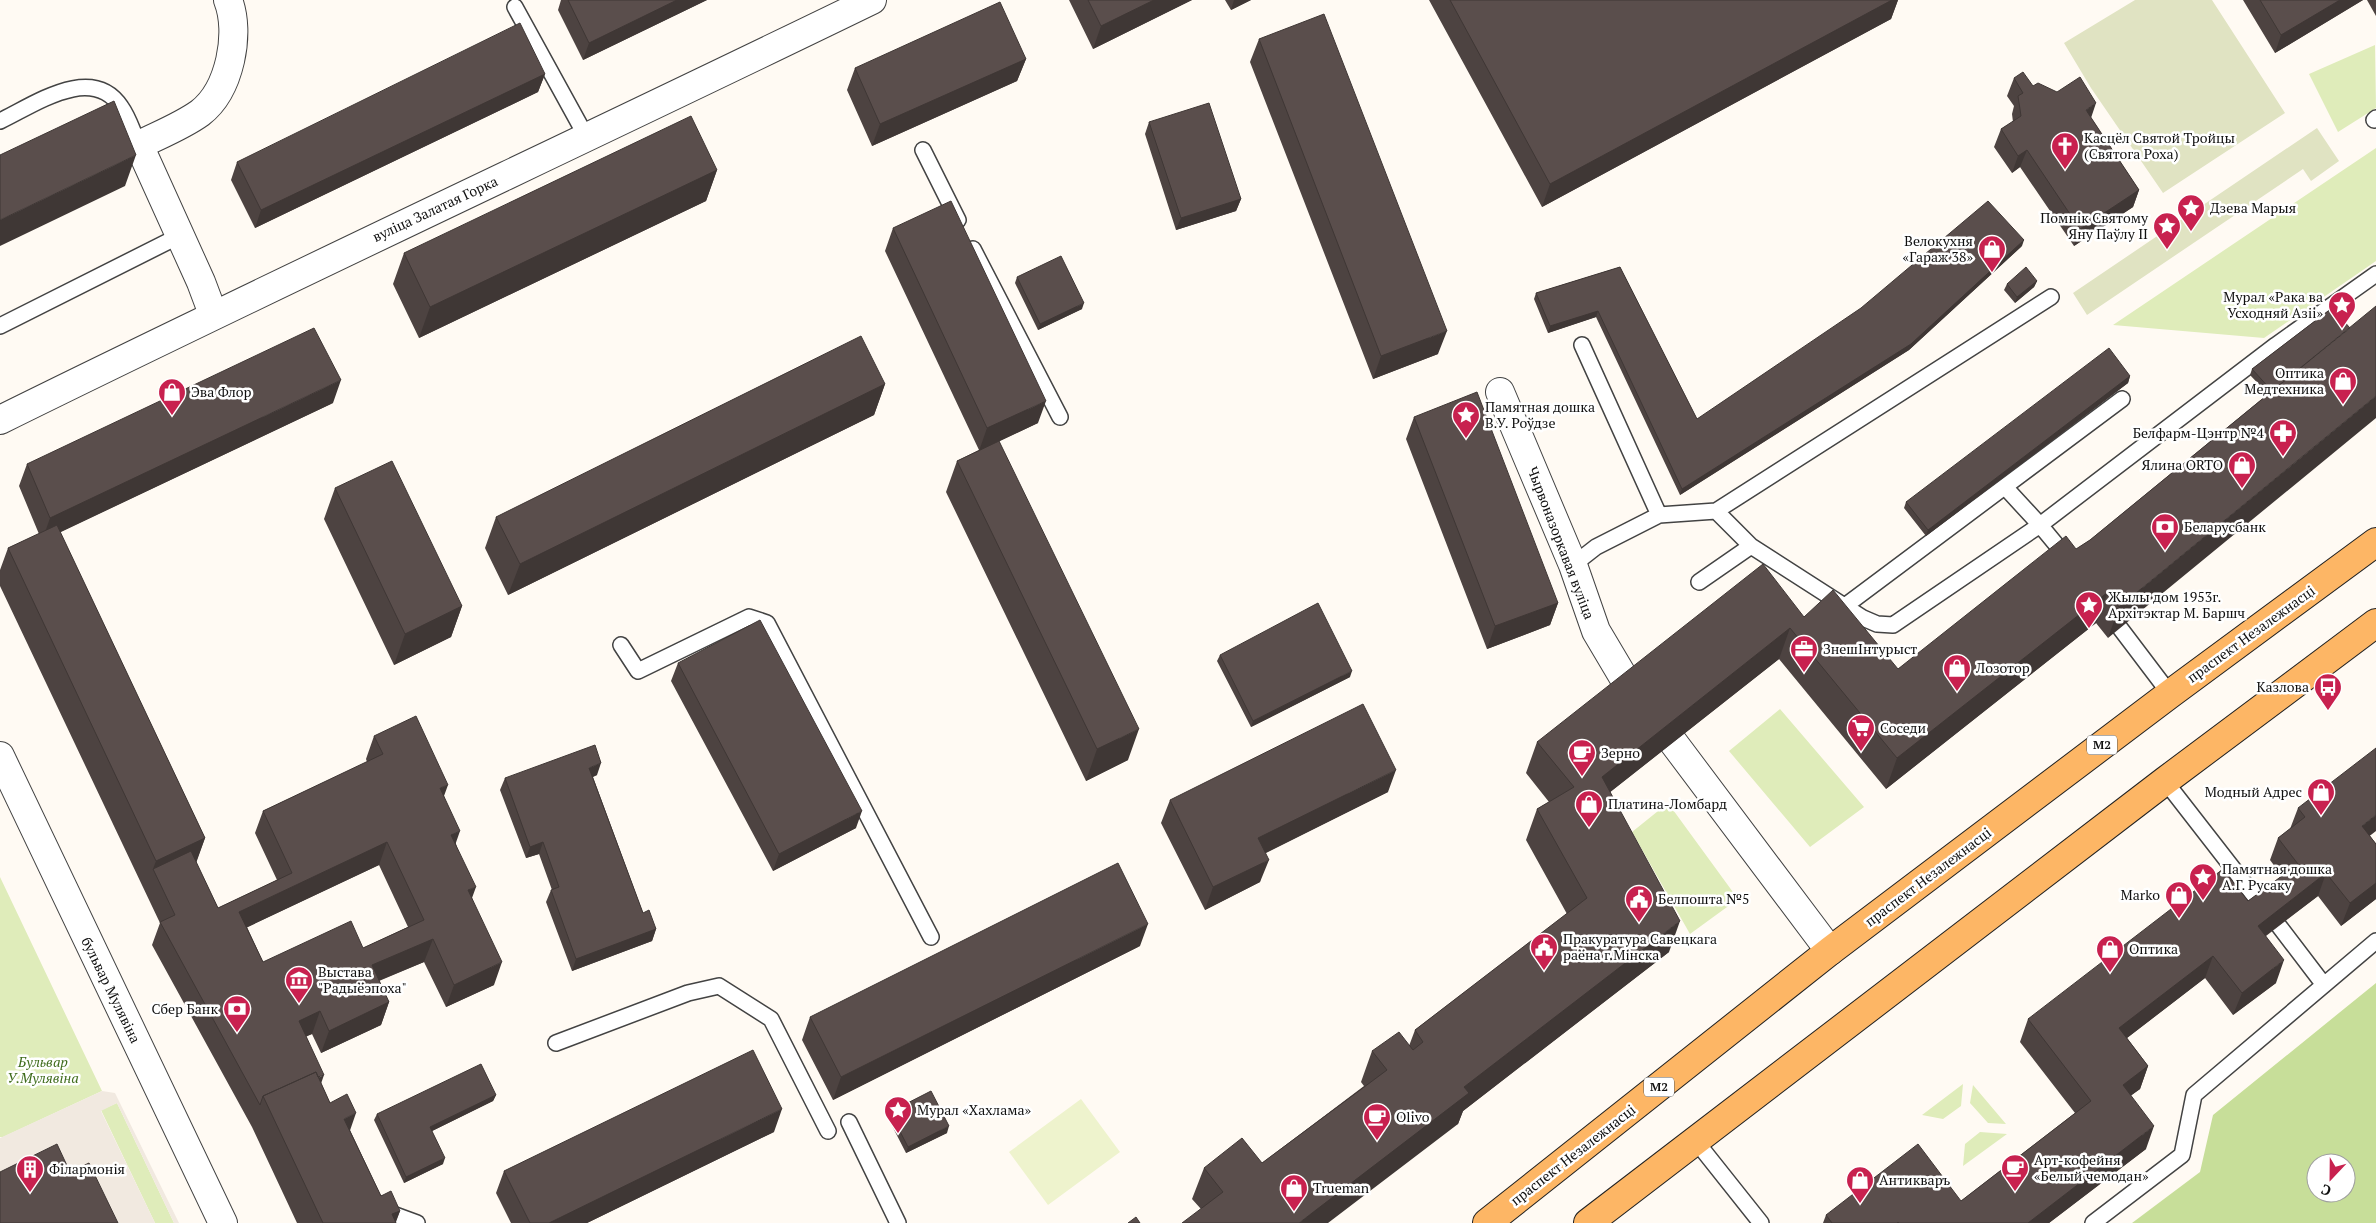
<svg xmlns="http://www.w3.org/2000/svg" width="2376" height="1223" viewBox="0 0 2376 1223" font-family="'PT Serif',serif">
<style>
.green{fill:#dfecba}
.forest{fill:#c7de99;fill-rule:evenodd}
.cemetery{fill:#e0e3c2}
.pitch{fill:#eef3cd}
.plaza{fill:#f1e9e0}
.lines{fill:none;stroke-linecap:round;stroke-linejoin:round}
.service-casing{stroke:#434343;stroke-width:18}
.minor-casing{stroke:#434343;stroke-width:30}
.tertiary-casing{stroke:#434343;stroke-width:30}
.primary-casing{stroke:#212121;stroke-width:30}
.service{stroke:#fff;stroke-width:15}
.minor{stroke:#fff;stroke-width:28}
.tertiary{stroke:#fff;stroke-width:28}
.primary{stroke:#fdb665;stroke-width:28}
.wall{fill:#4d4341;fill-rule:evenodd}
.shaded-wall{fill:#3f3735}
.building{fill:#5a4e4c;stroke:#3f3735;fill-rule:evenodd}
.labels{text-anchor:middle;stroke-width:5;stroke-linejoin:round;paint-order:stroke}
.shield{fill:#fff;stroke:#585858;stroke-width:1}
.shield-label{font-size:12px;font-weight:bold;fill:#101010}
.poi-label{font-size:14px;fill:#101010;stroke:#fff;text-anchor:start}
.street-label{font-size:14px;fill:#101010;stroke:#fff}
.park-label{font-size:14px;font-style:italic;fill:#3f6c1c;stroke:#fff}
</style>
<rect width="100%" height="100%" fill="#fffaf3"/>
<path class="green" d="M2375 45 2376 108 2338 132 2309 74Z
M2376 148V261L2264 338 2113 325Z
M1780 709 1864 807 1810 847 1729 751Z
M1668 803 1738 899 1690 934 1632 832Z
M0 877 102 1091 3 1137H0Z
M1963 1084 1961 1106 1943 1119 1922 1115Z
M1973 1085 2006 1124 1988 1123 1970 1103Z
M117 1103 174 1223H155L101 1110Z
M1980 1132 2007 1134 1963 1166 1965 1144Z"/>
<path class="forest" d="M2376 983V1223H2132L2200 1172 2213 1115ZM2316 1163H2346V1193H2316Z"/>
<path class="cemetery" d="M2135 0H2212L2285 113 2163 193 2091 88 2064 43Z
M2317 128 2339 161 2311 181 2303 169 2087 315 2073 293Z"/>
<path class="pitch" d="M1081 1099 1120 1152 1048 1205 1009 1152Z"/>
<path class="plaza" d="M102 1091 115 1093 179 1223H174L117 1103 101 1111 155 1223H99L0 1190V1138Z"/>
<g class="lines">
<g class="service-casing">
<path id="service" d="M515 7 587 138
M2374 120 2376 118
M0 121C34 105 92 63 121 107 129 118 133 133 139 145
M923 150 958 220
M973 249 1060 417
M0 326 179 236
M1582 345 1659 515
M2005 487 2040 525 2276 345 2376 274
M1716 511 2051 297
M1573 565 1596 547 1659 515 1716 511 1751 546
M1699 582 1751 546 1863 618 1877 624 1893 625 2040 525 2069 560
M1845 606 2122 399
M2120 628 2170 694
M621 645 638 671 749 617 767 623 931 937
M2165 781 2263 907
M2279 926 2324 985
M556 1043 688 993 719 986 771 1019 828 1131
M849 1122 898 1223
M1695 1140 1761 1223
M384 1204 387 1212 417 1223
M2093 1223 2182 1155 2194 1095 2376 941"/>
</g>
<g class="minor-casing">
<path id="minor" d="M213 314 201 282 139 145C159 135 182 126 200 113 230 90 241 33 228 0
M1500 392 1573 565 1596 631 1631 690
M1673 742 1830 951
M0 756 223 1223"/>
</g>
<g class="tertiary-casing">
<path id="tertiary" d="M0 420C289 277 582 141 872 0"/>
</g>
<g class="primary-casing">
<path id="primary" d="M1487 1223 1830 951 2170 694 2376 542
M1588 1223 2165 781 2376 623"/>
</g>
<use href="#service" class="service"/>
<use href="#minor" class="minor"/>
<use href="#tertiary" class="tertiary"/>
<use href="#primary" class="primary"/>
</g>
<path class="wall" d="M561 0H707L583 60 558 10Z
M1069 0H1192L1093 49Z
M1225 0H1251L1231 10Z
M1429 0H1898L1891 19 1542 207Z
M2243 0H2363L2275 53Z
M2367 0H2376V16Z
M1259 39 1438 354 1373 379 1250 62Z
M1026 59 1017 81 872 146 847 90 855 68Z
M545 74 538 92 255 228 231 180 237 162Z
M2014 78 2033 86 2091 118 2139 190 2133 207 2074 246 2020 167 2012 173 1994 147 2001 129 2013 122 2012 114 2014 106 2007 96Z
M1149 122 1241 199 1236 211 1176 230 1145 134Z
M717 170 706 201 419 338 393 284 404 253Z
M893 228 1038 423 999 441 1128 760 1086 781 946 492 957 461 979 450 885 251Z
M2022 246 1909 350 1680 495 1596 317 1548 333 1534 299 1536 293 1620 267 1697 419Z
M1017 277 1082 309 1038 330 1015 283Z
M2037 281 2034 287 2015 303 2004 290 2007 284Z
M2332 308 2108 638 2096 623 1886 789 1779 659 1610 792 1669 952 1463 1111 1458 1124 1201 1209 1192 1199 1204 1168 1262 1163 1364 1086 1361 1082 1372 1051 1409 1046 1415 1030 1567 914 1526 840 1537 809 1549 802 1526 773 1537 742 1804 617 1898 669 2090 540 2268 394 2250 375 2252 369Z
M2130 376 2128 383 1926 536 1904 508 1906 502Z
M885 384 874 415 508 595 485 548 496 517Z
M333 403 60 532 205 838 196 862 218 908 277 880 255 833 263 811 367 762 366 759 374 736 444 796 456 844 472 898 494 985 446 1007 424 962 379 981 389 1002 381 1025 321 1053 312 1034 306 1036 321 1083 330 1103 350 1130 381 1196 400 1211 396 1222V1223H297L252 1127 152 945 160 923 0 586V570L8 548 39 534 19 486 27 464ZM379 865 408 927 363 948 263 962 247 927Z
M1414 417 1558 603 1550 625 1487 649 1406 439Z
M335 488 462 606 451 637 394 665 324 519Z
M1220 655 1350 677 1251 727 1217 661Z
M678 663 856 828 773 871 671 681Z
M597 775 593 777 643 913 656 929 652 941 572 971 546 902 551 890H552L539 854 526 858 500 790 505 778Z
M1388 792 1265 853 1260 882 1205 910 1161 823 1170 800Z
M2298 808 2370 836 2376 844V899L2341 926 2318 896 2266 936 2276 983 2233 1015 2205 978 2127 1038 2148 1066 2140 1089 2130 1096 2146 1149 2049 1223H1823L1826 1215 1961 1201 2075 1113 2020 1042 2028 1019 2248 901 2282 876 2270 860 2278 838 2290 829Z
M1140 946 833 1100 802 1040 810 1017Z
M496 1095 493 1101 432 1131 443 1164 404 1183 374 1120 377 1114Z
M890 1112 947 1133 906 1153 888 1118Z
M774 1132 587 1223H511L496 1193 504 1171Z"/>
<path class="shaded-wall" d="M677 0H707L583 60 589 43Z
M1154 0H1192L1093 49 1101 26Z
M1234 0H1251L1231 10Z
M1892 0H1898L1891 19 1542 207 1550 184Z
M2340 0H2363L2275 53 2281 35Z
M1026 59 1017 81 872 146 880 124Z
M545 74 538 92 255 228 261 210Z
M2096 103 2090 121 2086 110Z
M2027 150 2020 167 2012 173 2018 156Z
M136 155 125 186 0 246V220Z
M717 170 706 201 419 338 430 307Z
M2139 190 2133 207 2074 246 2080 229Z
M1241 199 1236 211 1176 230 1181 218Z
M2024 240 2022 246 1909 350 1680 495 1682 489Z
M2037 281 2034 287 2015 303 2017 297Z
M1084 303 1082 309 1038 330 1040 324Z
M1598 311 1596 317 1548 333 1550 326Z
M1447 331 1438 354 1373 379 1381 356Z
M2130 376 2128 383 1926 536 1928 530Z
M341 380 333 403 42 541 50 518Z
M885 384 874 415 508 595 520 564Z
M2376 396V418L2108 638 2119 607Z
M1046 401 1038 423 979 451 987 428Z
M2108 592 2096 623 1886 789 1897 758Z
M1558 603 1550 625 1487 649 1495 626Z
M462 606 451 637 394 665 405 634Z
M1790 628 1779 659 1590 808 1602 777Z
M1352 671 1350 677 1251 727 1253 721Z
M1139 729 1128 760 1086 781 1097 749Z
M601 763 597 775 585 780 589 768Z
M1396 770 1388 792 1250 861 1258 838Z
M448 785 440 807V788Z
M862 811 856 828 773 871 779 854Z
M2376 815V831L2354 848 2362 826Z
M460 831 452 854 451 835Z
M205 838 194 869H153L156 861Z
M387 842 379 865 231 935 239 912Z
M543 842 539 854 526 858 530 847Z
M1269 860 1260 882 1205 910 1213 887Z
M2326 873 2318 896 2249 948 2258 926Z
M2376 883V899L2341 926 2350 903Z
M476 887 468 909V890Z
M1680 921 1669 952 1463 1111 1458 1124 1328 1223H1299L1464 1087Z
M1148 924 1140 946 833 1100 841 1077Z
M656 929 652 941 572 971 576 959Z
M433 939 424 962 363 987 372 965Z
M2213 956 2205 978 2110 1051 2119 1028Z
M2284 960 2276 983 2233 1015 2242 993Z
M502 962 494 985 446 1007 454 985Z
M389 1002 381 1025 321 1053 329 1031Z
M320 1011 312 1034 290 1044 299 1021Z
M2148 1066 2140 1089 2114 1108 2123 1085Z
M324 1075 316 1098 266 1102Z
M496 1095 493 1101 428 1133 430 1127Z
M782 1109 774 1132 587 1223H549Z
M356 1113 345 1145 344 1119Z
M949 1126 947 1133 906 1153 908 1147Z
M2154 1126 2146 1149 2049 1223H2028Z
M445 1158 443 1164 404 1183 406 1177Z
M400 1211 395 1223 392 1214Z"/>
<path class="building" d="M568 0H677L589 43Z
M1088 0H1154L1101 26Z
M1450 0H1892L1550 184Z
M2260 0H2340L2281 35Z
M1000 2 1026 59 880 124 855 68Z
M1324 14 1447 331 1381 356 1259 39Z
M520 23 545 74 261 210 237 162Z
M2023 72 2033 86 2038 83 2057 92 2080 77 2096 103 2086 110 2139 190 2080 229 2027 150 2018 156 2001 129 2021 116 2018 96 2023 93 2014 78Z
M114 101 136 155 0 220V155Z
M1209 103 1241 199 1181 218 1149 122Z
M691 116 717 170 430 307 404 253Z
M951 201 1046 401 987 428 893 228Z
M1988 201 2024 240 1911 344 1682 489 1598 311 1550 326 1536 293 1620 267 1697 419 1861 308Z
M1061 256 1084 303 1040 324 1017 277Z
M2026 267 2037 281 2017 297 2007 284Z
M2376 306V396L2119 607 2108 592 1897 758 1790 628 1602 777 1680 921 1464 1087 1469 1093 1299 1223H1182L1223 1192 1204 1168 1242 1138 1262 1163 1387 1070 1372 1051 1399 1032 1413 1050 1423 1042 1415 1030 1587 898 1537 809 1574 787 1537 742 1763 564 1804 617 1833 590 1898 669 2066 536 2076 549 2090 540Z
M2332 308 2350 328 2272 391 2252 369Z
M314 328 341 380 50 518 27 464Z
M861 336 885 384 520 564 496 517Z
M2109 348 2130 376 1928 530 1906 502Z
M1477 392 1558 603 1495 626 1414 417Z
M999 441 1139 729 1097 749 957 461Z
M392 461 462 606 405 634 335 488Z
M57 525 205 838 156 861 8 548Z
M1318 603 1352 671 1253 721 1220 655Z
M760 620 862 811 779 854 678 663Z
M1363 704 1396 770 1258 838 1269 860 1213 887 1170 800Z
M416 716 448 785 440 788 460 831 451 835 476 887 468 890 502 962 454 985 433 939 372 965 389 1002 329 1031 320 1011 299 1021 324 1075 318 1077 316 1072 263 1096 260 1105 160 922 175 915 153 869 191 851 218 908 292 873 263 811 383 754 374 736ZM387 842 424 920 363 948 351 921 263 962 239 912Z
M595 745 601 763 589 768 643 913 649 910 656 929 576 959 551 890 559 887 543 842 530 847 505 778Z
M2376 748V815L2362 826 2376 844V883L2350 903 2326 873 2258 926 2284 960 2242 993 2213 956 2119 1028 2148 1066 2123 1085 2154 1126 2028 1223H1899L1898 1222 1897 1223H1832L1826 1215 1918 1144 1961 1201 2091 1101 2028 1019 2223 869 2248 901 2298 864 2278 838 2305 817 2298 808Z
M1118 863 1148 924 841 1077 810 1017Z
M753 1050 782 1109 549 1223H530L504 1171Z
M481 1064 496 1095 430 1127 445 1158 406 1177 377 1114Z
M316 1072 330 1103 347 1094 356 1113 344 1119 381 1196 391 1191 400 1211 392 1214 396 1223H323L263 1096Z
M931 1091 949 1126 908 1147 890 1112Z
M57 1144 70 1172 89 1163 118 1223H0V1172Z
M1136 1217 1140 1223H1128Z"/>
<defs>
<g id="church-pin" transform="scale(1.4375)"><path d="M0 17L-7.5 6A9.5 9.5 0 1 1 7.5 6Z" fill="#c8214f" stroke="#fff"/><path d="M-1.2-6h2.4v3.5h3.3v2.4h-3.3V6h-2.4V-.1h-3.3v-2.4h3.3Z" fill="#fff"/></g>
<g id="sight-pin" transform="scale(1.4375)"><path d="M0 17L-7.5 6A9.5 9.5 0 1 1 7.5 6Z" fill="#c8214f" stroke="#fff"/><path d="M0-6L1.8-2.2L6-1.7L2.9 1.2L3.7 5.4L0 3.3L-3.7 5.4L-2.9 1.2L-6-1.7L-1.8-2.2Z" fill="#fff"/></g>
<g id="shop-pin" transform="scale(1.4375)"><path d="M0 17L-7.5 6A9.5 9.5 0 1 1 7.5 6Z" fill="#c8214f" stroke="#fff"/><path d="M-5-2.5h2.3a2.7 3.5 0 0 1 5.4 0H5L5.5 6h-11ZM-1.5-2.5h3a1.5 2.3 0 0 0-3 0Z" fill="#fff"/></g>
<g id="pharmacy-pin" transform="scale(1.4375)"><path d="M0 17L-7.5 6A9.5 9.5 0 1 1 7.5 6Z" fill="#c8214f" stroke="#fff"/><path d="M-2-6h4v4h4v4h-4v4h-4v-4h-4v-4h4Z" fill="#fff"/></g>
<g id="bank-pin" transform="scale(1.4375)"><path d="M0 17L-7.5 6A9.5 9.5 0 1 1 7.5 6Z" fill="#c8214f" stroke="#fff"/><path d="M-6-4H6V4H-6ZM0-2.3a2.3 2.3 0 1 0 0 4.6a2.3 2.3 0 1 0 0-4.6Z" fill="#fff"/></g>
<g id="office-pin" transform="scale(1.4375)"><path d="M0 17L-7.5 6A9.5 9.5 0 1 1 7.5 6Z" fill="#c8214f" stroke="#fff"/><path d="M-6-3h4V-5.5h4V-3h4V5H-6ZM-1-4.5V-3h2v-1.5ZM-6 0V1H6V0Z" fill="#fff"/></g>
<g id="bus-pin" transform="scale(1.4375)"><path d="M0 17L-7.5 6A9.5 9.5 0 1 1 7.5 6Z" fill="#c8214f" stroke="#fff"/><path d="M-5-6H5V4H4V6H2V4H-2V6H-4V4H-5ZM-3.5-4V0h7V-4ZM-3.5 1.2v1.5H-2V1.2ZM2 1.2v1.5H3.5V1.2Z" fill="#fff"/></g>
<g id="supermarket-pin" transform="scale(1.4375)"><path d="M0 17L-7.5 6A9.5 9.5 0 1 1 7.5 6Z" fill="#c8214f" stroke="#fff"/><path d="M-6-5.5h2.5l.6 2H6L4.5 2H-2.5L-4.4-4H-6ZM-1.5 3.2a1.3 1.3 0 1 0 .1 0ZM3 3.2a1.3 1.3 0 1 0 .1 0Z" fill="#fff"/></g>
<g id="cafe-pin" transform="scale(1.4375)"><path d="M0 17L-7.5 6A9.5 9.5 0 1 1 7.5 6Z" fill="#c8214f" stroke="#fff"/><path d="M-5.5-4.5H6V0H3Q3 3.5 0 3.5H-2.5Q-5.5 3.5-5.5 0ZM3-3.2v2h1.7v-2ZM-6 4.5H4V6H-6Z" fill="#fff"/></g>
<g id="civic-pin" transform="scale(1.4375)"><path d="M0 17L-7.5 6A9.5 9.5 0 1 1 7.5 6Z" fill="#c8214f" stroke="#fff"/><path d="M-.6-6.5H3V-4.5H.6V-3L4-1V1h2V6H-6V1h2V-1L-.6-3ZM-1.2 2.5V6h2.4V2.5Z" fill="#fff"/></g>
<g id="museum-pin" transform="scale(1.4375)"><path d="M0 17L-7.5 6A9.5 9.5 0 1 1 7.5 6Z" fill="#c8214f" stroke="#fff"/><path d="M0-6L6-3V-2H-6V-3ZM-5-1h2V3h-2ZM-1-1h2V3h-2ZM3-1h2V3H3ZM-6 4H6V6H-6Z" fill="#fff"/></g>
<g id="building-pin" transform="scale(1.4375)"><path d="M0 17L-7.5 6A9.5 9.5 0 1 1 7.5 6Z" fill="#c8214f" stroke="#fff"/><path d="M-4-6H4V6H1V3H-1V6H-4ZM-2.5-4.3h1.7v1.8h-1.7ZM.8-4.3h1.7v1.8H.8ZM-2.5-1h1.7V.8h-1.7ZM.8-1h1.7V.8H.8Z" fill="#fff"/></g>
</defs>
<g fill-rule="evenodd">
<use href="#church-pin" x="2065" y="146"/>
<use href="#sight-pin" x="2191" y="208"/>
<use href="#sight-pin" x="2167" y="226"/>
<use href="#shop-pin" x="1992" y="249"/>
<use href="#sight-pin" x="2342" y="305"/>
<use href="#shop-pin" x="2343" y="381"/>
<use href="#shop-pin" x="172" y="392"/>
<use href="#sight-pin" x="1466" y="415"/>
<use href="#pharmacy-pin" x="2283" y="433"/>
<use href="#shop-pin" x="2242" y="465"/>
<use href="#bank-pin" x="2165" y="527"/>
<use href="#sight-pin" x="2089" y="605"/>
<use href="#office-pin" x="1804" y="649"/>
<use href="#shop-pin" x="1957" y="668"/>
<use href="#bus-pin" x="2328" y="687"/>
<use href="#supermarket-pin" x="1861" y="728"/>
<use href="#cafe-pin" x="1582" y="753"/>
<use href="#shop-pin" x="2321" y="792"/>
<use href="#shop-pin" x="1589" y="804"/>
<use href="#sight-pin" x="2203" y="877"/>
<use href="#shop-pin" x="2179" y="895"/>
<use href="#civic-pin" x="1639" y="899"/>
<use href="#civic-pin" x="1544" y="947"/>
<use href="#shop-pin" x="2110" y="949"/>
<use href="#museum-pin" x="299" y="980"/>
<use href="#bank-pin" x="237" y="1009"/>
<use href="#sight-pin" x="898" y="1110"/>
<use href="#cafe-pin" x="1377" y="1117"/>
<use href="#cafe-pin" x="2015" y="1168"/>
<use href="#building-pin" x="30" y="1169"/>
<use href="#shop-pin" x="1860" y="1180"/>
<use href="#shop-pin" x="1294" y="1188"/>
</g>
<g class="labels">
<g class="shield">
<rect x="2087" y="735.5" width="30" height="19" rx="4"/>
<rect x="1644" y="1077.5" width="30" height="19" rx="4"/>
</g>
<g class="shield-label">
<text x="2102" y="749">М2</text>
<text x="1659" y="1091">М2</text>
</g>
<g class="poi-label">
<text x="2084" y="143">Касцёл Святой Тройцы<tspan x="2084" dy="16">(Святога Роха)</tspan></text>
<text x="2210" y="213">Дзева Марыя</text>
<text x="2148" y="223" text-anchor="end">Помнік Святому<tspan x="2148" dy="16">Яну Паўлу II</tspan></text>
<text x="1973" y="246" text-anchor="end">Велокухня<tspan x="1973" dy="16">«Гараж 38»</tspan></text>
<text x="2323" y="302" text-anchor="end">Мурал «Рака ва<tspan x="2323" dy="16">Усходняй Азіі»</tspan></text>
<text x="2324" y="378" text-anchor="end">Оптика<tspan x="2324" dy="16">Медтехника</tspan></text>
<text x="191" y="397">Эва Флор</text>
<text x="1485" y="412">Памятная дошка<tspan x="1485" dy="16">В.У. Роўдзе</tspan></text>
<text x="2264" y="438" text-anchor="end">Белфарм-Цэнтр №4</text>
<text x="2223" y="470" text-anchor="end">Ялина ORTO</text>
<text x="2184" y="532">Беларусбанк</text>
<text x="2108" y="602">Жылы дом 1953г.<tspan x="2108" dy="16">Архітэктар М. Баршч</tspan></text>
<text x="1823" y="654">ЗнешІнтурыст</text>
<text x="1976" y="673">Лозотор</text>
<text x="2309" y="692" text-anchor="end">Казлова</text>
<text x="1880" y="733">Соседи</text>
<text x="1601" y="758">Зерно</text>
<text x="2302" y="797" text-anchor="end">Модный Адрес</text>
<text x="1608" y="809">Платина-Ломбард</text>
<text x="2222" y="874">Памятная дошка<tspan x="2222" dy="16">А.Г. Русаку</tspan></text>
<text x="2160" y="900" text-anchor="end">Marko</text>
<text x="1658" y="904">Белпошта №5</text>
<text x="1563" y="944">Пракуратура Савецкага<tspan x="1563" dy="16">раёна г.Мінска</tspan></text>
<text x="2129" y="954">Оптика</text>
<text x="318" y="977">Выстава<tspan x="318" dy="16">"Радыёэпоха"</tspan></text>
<text x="218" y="1014" text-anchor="end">Сбер Банк</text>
<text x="917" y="1115">Мурал «Хахлама»</text>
<text x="1396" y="1122">Olivo</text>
<text x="2034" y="1165">Арт-кофейня<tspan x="2034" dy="16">«Белый чемодан»</tspan></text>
<text x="49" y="1174">Філармонія</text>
<text x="1879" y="1185">Антикваръ</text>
<text x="1313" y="1193">Trueman</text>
</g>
<g class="street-label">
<text transform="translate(435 209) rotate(-25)" y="5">вуліца Залатая Горка</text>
<text transform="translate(1561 543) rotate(69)" y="5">Чырвоназоркавая вуліца</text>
<text transform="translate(2251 634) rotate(-36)" y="5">праспект Незалежнасці</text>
<text transform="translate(1928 877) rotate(-37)" y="5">праспект Незалежнасці</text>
<text transform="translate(111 990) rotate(64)" y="5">бульвар Мулявіна</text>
<text transform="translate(1573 1155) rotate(-38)" y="5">праспект Незалежнасці</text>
</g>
<g class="park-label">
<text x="43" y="1067">Бульвар<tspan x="43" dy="16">У.Мулявіна</tspan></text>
</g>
</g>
<g transform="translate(2331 1178) rotate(202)"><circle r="24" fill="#ffffff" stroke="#9f9f9f"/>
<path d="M0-4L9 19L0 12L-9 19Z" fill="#c8214f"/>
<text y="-8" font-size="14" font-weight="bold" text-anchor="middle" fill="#101010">С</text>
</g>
</svg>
